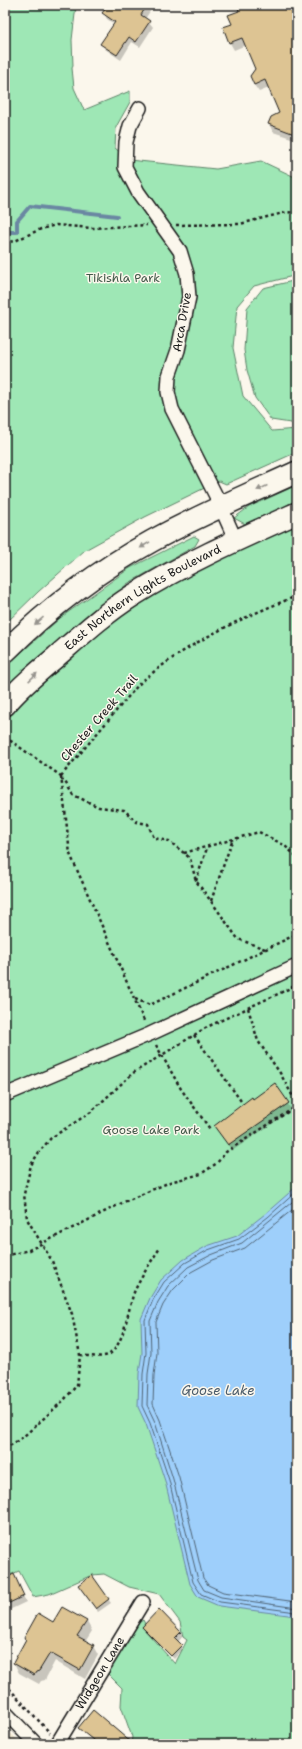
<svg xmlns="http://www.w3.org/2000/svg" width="302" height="1749" viewBox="0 0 302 1749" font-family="'Shantell Sans',sans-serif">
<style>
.built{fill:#f2e8d1}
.green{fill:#9ee7b5;stroke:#5d8268}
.water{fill:#9ecffb;stroke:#6a87a2}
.shadow{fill:#0003}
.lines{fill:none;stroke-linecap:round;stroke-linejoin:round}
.shore{stroke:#506475;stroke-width:1}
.stream{stroke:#6a87a2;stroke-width:4}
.building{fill:#ddc493;stroke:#1c1c1c}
.street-casing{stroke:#1c1c1c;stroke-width:16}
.primary-casing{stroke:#1c1c1c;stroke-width:24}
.path{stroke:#1c1c1c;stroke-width:2.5;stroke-dasharray:3 3;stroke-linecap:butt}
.street{stroke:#fbf7ec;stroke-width:13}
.primary{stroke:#fbf7ec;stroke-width:21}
.oneway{fill:#97948e}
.labels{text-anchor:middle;stroke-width:3;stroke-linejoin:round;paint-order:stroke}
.park-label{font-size:12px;fill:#43594a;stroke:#fbf7ec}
.street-label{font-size:12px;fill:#1c1c1c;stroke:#fbf7ec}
.water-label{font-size:13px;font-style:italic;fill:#4a5b6a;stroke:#fbf7ec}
</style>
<rect width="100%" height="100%" fill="#fbf7ec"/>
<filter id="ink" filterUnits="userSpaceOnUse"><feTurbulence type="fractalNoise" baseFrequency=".025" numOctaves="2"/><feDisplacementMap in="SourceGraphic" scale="8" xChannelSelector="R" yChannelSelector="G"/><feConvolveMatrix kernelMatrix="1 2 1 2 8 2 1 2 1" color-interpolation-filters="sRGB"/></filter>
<g filter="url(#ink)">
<path class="built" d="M5 1727 21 1744H5Z"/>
<path class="green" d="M5 5H76L72 40 73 66 72 68 74 88 84 110 130 91V102L116 127 115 148 129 160 216 169 261 161 297 178V275L254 286 237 306 233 348 243 396 272 431 297 429V452L226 484 219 481 145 517 85 550 38 592 5 624Z
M297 280V424L271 420 255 398 247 370 244 350 247 308 263 288Z
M297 485V506L259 524H245L234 518 249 507Z
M297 521V1744H131L132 1737 121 1706 122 1688 105 1671 134 1626 143 1620 145 1624 142 1627 175 1664 187 1640 183 1637 180 1622 159 1594 129 1587 104 1574 92 1575 49 1594 33 1597 19 1571 5 1577V716L40 681 82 644 163 586Z
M194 536 199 539 195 546 127 584 5 695V667L60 618 130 568Z"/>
<path class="water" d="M297 1186V1617L288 1615 219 1606 198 1597 190 1584 165 1481 146 1424 138 1407 139 1373 142 1353 141 1319 150 1298 161 1280 183 1260 207 1246 237 1236 265 1214Z"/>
<path class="shadow" d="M109 5H154L145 19 149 22 153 27 140 47 132 42 121 60 105 49 102 44 114 24 107 19 104 13Z
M239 5H297V140L273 132 269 124 280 114 269 88 259 92 254 85 257 70 246 45 234 50 230 43 224 28 233 24 241 11Z
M275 1085 292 1110 232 1151 219 1132 253 1100Z
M91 1576 111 1603 98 1612 79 1586Z
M5 1579 16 1581 26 1602 5 1612Z
M62 1608 87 1622 92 1631 85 1642 93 1646 98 1655 85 1679 55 1661 45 1680 41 1681 39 1684 19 1673 14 1663 26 1640 25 1638 54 1623Z
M143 1627 180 1632 183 1636 178 1642 183 1649 174 1659Z
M80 1728 128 1744H96Z"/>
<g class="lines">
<path class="shore" d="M297 1191 268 1217 239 1239 208 1250 185 1263 164 1282 153 1300 145 1320 146 1353 143 1374 142 1406 150 1423 169 1480 193 1582 201 1594 220 1602 289 1611 297 1613
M297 1198 242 1243 211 1255 188 1267 168 1286 158 1302 150 1321 151 1353 148 1374 147 1405 155 1422 173 1479 198 1580 204 1590 221 1597 297 1608
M297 1206 245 1248 213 1260 191 1272 173 1290 163 1305 156 1322 157 1353 154 1375 153 1404 160 1420 179 1477 203 1578 208 1585 223 1592 297 1602"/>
<path class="stream" d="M5 226 7 232H17V221L30 206 117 216"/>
</g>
<path class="building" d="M108 5H147L141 15 150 21 136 42 129 37 117 55 100 44 115 22 102 13Z
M237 5H297V135L268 124 271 117 279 113 265 80 254 85 250 76 255 69 242 38 229 43 223 27 232 24 228 15 239 11Z
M275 1083 289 1103 228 1145 214 1126 252 1097 253 1099Z
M14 1574 24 1596 5 1605V1578Z
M92 1575 109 1599 96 1609 78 1585Z
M62 1607 87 1621 77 1636 94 1645 80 1670 50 1653 39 1671 36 1672 34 1675 13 1663 26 1639 24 1638 38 1613 53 1622Z
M159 1609 181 1632 175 1638 182 1645 171 1656 142 1627Z
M93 1710 133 1744H98L78 1728Z"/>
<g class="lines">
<g class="street-casing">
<g id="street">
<path d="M140 108 130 126 126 142 125 167 138 192 180 251 187 274 189 297 178 350 169 376 168 392 172 409 216 496 236 541"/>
<path d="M5 1095 150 1034 297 966"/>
<path d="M5 1712 36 1744"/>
<path id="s1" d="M57 1744 143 1602"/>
</g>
</g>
<g class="primary-casing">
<g id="primary">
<path d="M5 652C48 609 99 570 152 541 199 515 249 494 297 472"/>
<path id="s2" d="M5 705C20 687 38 672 56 657 80 636 105 613 132 596 184 563 241 538 297 513"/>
</g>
</g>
<path class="path" d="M176 225 240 224 287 212 297 213
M5 243 15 241 41 229 56 225 93 228 147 225
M5 737 61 776
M61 776 70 854 145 1023
M61 776 139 684C185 644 240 618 297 596
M61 780H64L73 795 99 807 124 810 137 822 148 824 154 838 169 841 190 858 196 881 216 908 238 939 265 949
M184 853 259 832 284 845 297 857
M196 881 207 848
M211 901 232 841
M135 999 150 1005 297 934
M248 1008 258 1041 280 1073 297 1104
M194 1035 243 1104
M156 1045 181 1089 210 1129
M5 1256 29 1250 124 1202 170 1182 201 1174 217 1163 226 1152 297 1106
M80 1355C88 1356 100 1358 108 1355 125 1346 128 1306 135 1290 142 1276 151 1261 160 1248
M5 1449 23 1437 64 1400 77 1385 80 1355 72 1314 52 1261 27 1219 24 1194 31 1165 39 1152 51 1138 91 1112 133 1073 162 1055 207 1027 297 985
M5 1684 50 1733"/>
<use href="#street" class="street"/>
<use href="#primary" class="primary"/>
</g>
<defs><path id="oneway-solid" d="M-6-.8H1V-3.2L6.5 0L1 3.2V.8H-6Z"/></defs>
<g class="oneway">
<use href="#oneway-solid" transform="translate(262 488) rotate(155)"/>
<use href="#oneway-solid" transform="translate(145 545) rotate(148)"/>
<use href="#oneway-solid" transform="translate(39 621) rotate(139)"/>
<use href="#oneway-solid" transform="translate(33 677) rotate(-43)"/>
</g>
</g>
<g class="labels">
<g class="park-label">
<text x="123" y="282">Tikishla Park</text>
<text x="151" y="1134">Goose Lake Park</text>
</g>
<g class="street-label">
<text transform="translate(182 322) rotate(-80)" y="4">Arca Drive</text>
<text dy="4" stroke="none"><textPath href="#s2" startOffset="176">East Northern Lights Boulevard</textPath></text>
<text transform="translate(99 718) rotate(-49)" y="4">Chester Creek Trail</text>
<text dy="4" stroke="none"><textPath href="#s1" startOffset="83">Widgeon Lane</textPath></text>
</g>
<g class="water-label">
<text x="218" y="1395">Goose Lake</text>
</g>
</g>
<rect width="302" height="1749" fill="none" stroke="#fbf7ec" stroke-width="20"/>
<rect x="10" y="10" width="282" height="1729" fill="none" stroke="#1c1c1c" stroke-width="1.5" filter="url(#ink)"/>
</svg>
